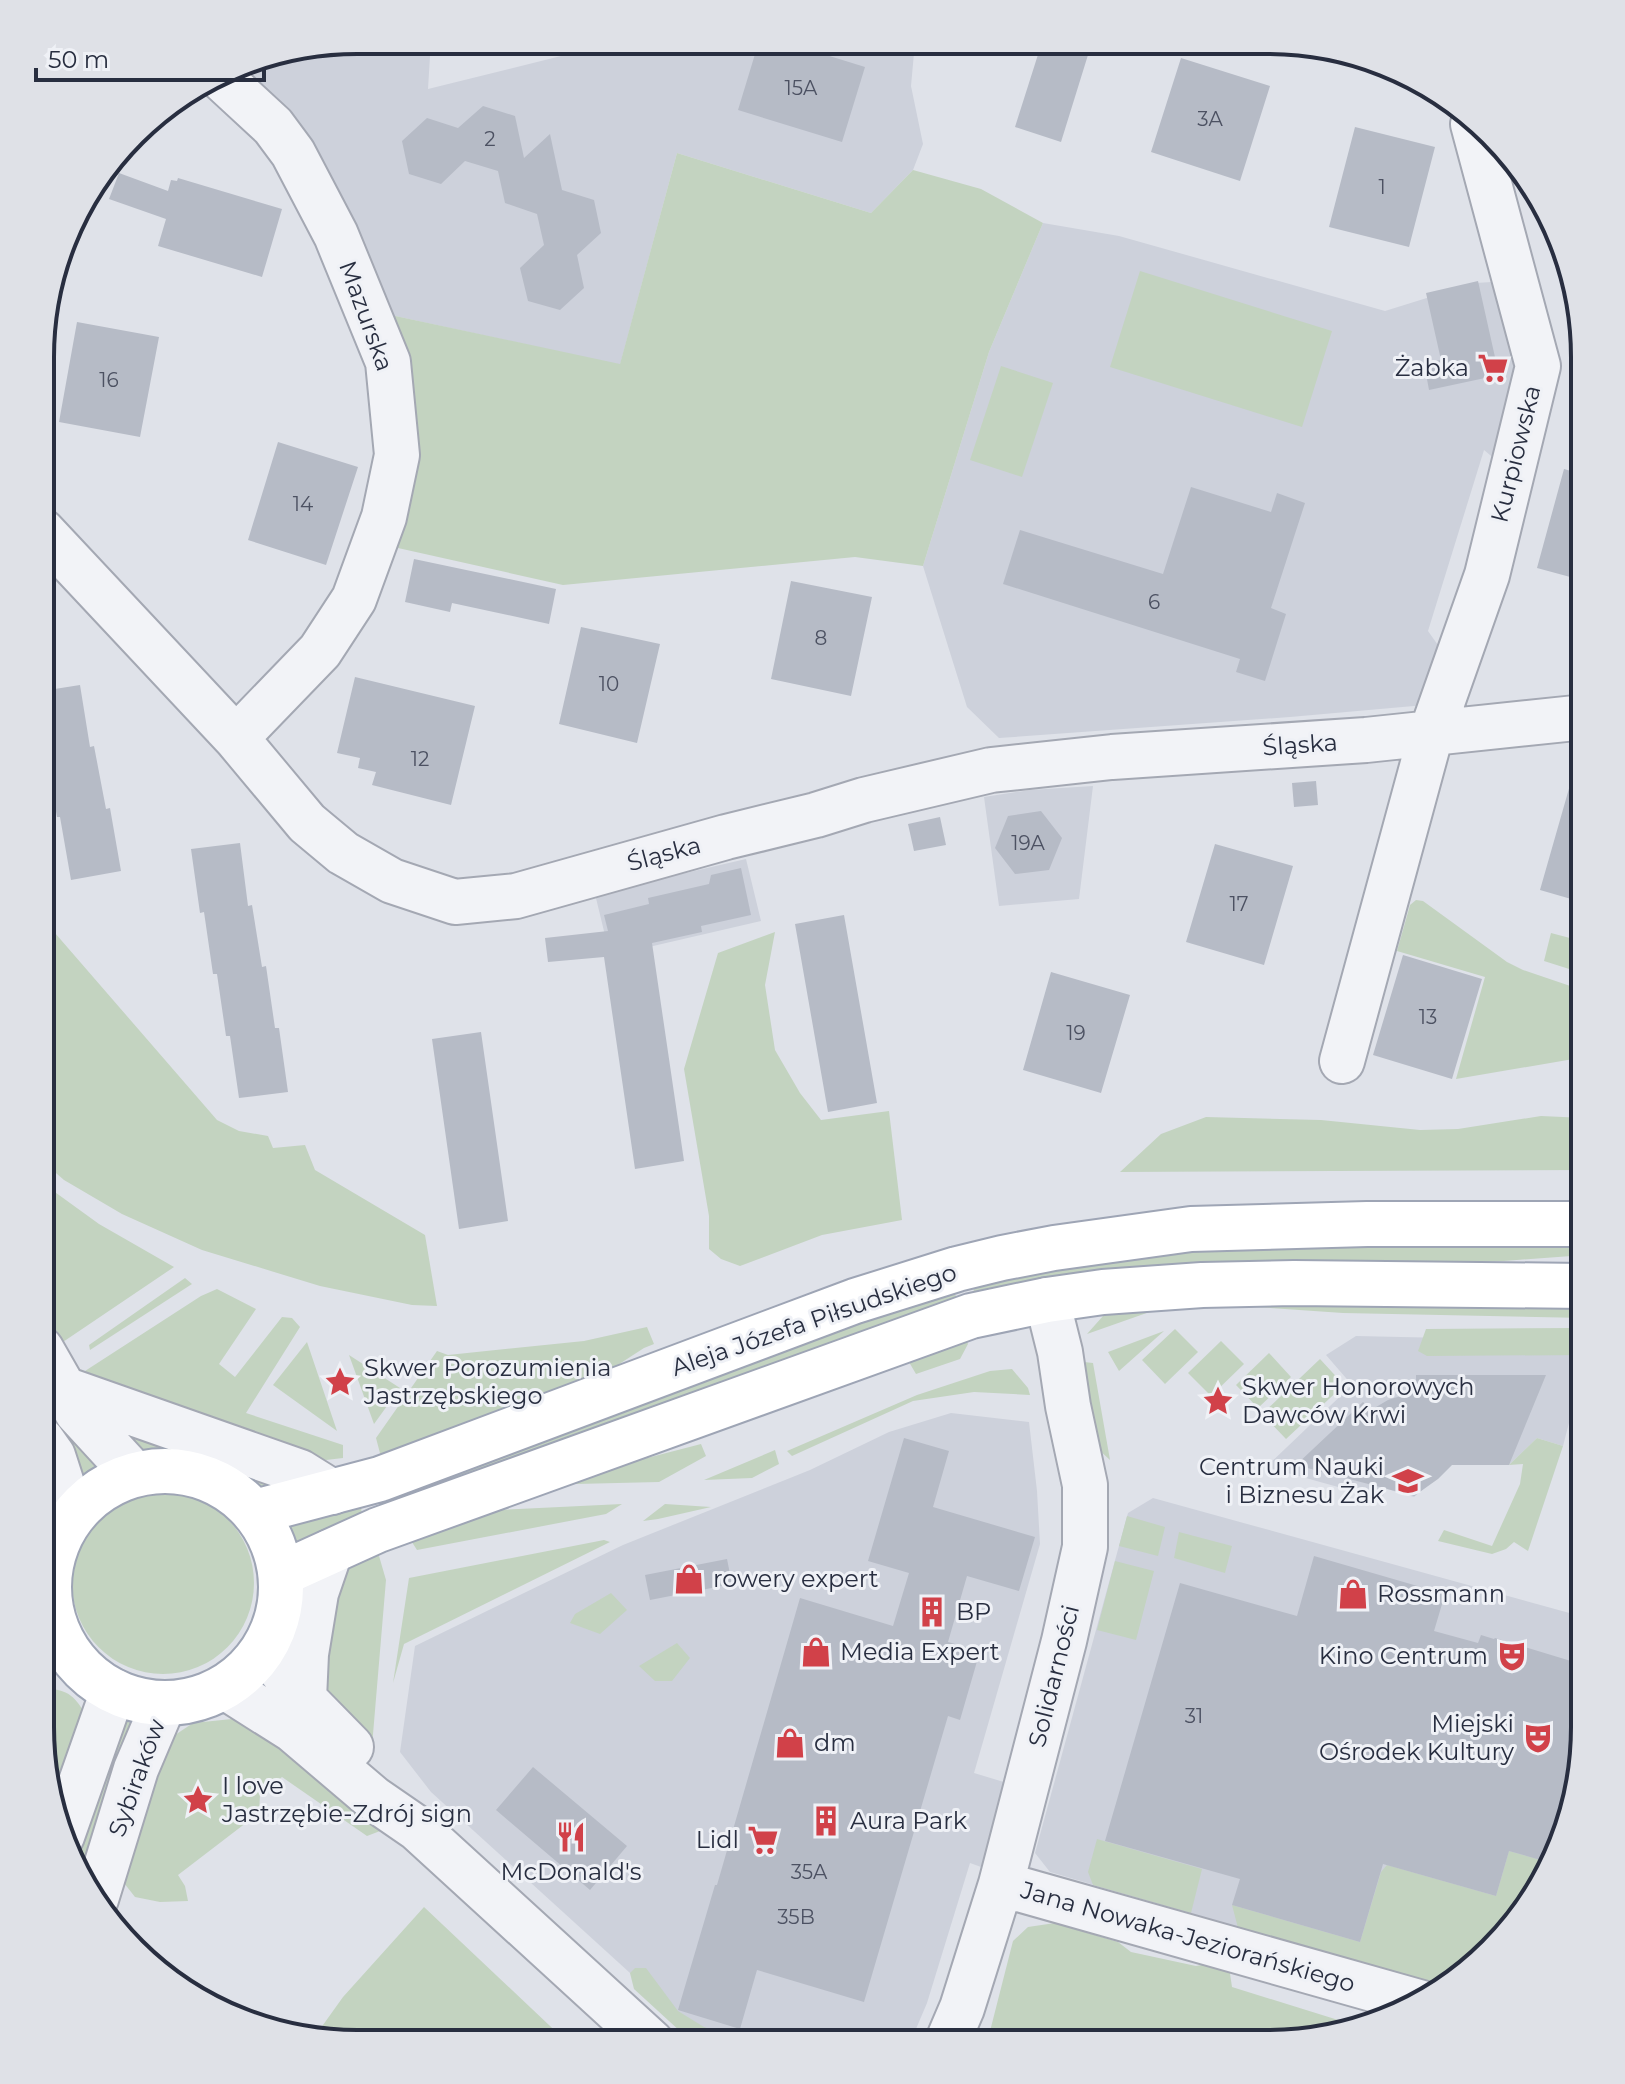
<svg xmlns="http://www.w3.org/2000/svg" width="1625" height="2084" viewBox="0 0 1625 2084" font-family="Montserrat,sans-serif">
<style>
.built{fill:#cdd1db}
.green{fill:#c3d3c0}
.building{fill:#b6bbc6}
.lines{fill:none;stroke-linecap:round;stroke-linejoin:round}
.minor-casing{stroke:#a4a8b3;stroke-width:48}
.major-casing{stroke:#9ea5b5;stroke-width:48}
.minor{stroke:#f2f3f7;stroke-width:44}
.major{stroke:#fff;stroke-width:44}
.labels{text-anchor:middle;stroke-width:6;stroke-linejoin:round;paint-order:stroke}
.number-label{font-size:20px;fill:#4c5162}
.street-label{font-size:24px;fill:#282e40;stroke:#eff1f6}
.poi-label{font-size:24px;fill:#282e40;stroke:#eff1f6;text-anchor:start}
.rim{fill:none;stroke:#282e40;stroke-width:4}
</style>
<rect width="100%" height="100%" fill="#dfe2e9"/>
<path class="built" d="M357 40H431L428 89 577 52 581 41 915 42 911 86 923 144 913 170 871 213 677 153 620 365 386 314 328 193 273 95 239 66 255 57Z
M1043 223 1119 236 1385 311 1475 283 1492 282 1514 367 1515 394 1496 460 1484 450 1428 631 1440 648 1425 705 1290 717 999 738 967 707 923 566 989 352Z
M1093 786 1079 899 999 906 984 797 1030 790Z
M746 859 761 921 610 956 595 894Z
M1356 1336 1585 1341V1361L1563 1446 1537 1438 1509 1465H1447L1444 1472 1414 1497 1387 1489 1381 1499 1266 1467 1352 1385 1326 1355Z
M951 1413 1029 1422 1037 1491 1040 1544 974 1773 1007 1783 984 1868 970 1863 927 2003 910 2043H707L431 1792 400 1752 415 1646 623 1545 810 1470 889 1432Z
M1153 1498 1584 1617V1747L1568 1828 1532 1903 1441 1987 1050 1872 1035 1853 1128 1513Z"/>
<path class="green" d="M677 153 871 213 913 170 981 189 1043 223 989 352 923 566 855 557 563 585 389 546 386 314 620 364Z
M1140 271 1332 331 1302 427 1110 367Z
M1001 366 1053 383 1022 477 970 460Z
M1416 900 1423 901 1507 962 1523 970 1585 991V1057L1456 1079 1485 977 1397 951 1410 905Z
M42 918 217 1120 239 1131 268 1136 273 1148 305 1145 315 1170 425 1235 437 1306 412 1305 320 1286 202 1250 122 1214 64 1180 41 1160Z
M775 932 765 985 775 1050 800 1093 821 1120 889 1111 902 1220 822 1235 740 1266 721 1259 709 1249V1216L684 1069 718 953Z
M1551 933 1585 942V974L1544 961Z
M1541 1116 1585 1118V1170L1120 1172 1161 1134 1206 1117 1321 1120 1420 1130 1458 1129Z
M41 1182 99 1224 174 1267 57 1346 41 1322Z
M1585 1241V1255L1504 1261 1375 1264 975 1298 972 1280 1183 1246Z
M185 1278 192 1284 90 1350 89 1345Z
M217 1289 256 1309 219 1364 235 1377 282 1317 292 1318 300 1327 246 1413 343 1445V1458L326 1460 273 1449 121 1394 85 1371 201 1296Z
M952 1290 960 1302 400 1503 394 1487 846 1325Z
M1585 1301V1318L1343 1313 1242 1306 1158 1309 1087 1334 1103 1316 1116 1306Z
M647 1327 654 1344 644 1348 593 1381 381 1457 376 1438 437 1351 448 1355 584 1341Z
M1574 1328 1585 1334V1355L1427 1356 1418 1351 1426 1329Z
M1175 1329 1198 1352 1165 1384 1142 1360Z
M1164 1331 1119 1371 1108 1352Z
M965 1335 968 1344 960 1359 916 1374 909 1362 937 1344Z
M1221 1341 1244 1364 1211 1396 1188 1373Z
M307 1342 337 1431 273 1385Z
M1269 1353 1291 1377 1258 1408 1236 1385Z
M349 1355 400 1388 374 1424Z
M1320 1359 1344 1385 1286 1439 1262 1414Z
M1084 1362 1093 1363 1110 1460 1097 1448 1079 1369Z
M1012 1369 1028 1388 1030 1395 974 1392 913 1401 792 1456 787 1451 917 1395 990 1371Z
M50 1396 112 1465 75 1488 60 1440 41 1411V1403Z
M119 1418 306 1487 251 1494 234 1477 204 1460 142 1450 109 1429Z
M1537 1438 1563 1446 1528 1551 1514 1542 1506 1549 1492 1554 1438 1541 1444 1530 1492 1546 1520 1484 1523 1464 1509 1465Z
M701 1444 706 1456 659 1482 576 1484 574 1477Z
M775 1450 779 1464 752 1478 704 1480Z
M72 1583a91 91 0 1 1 182 0a91 91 0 1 1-182 0Z
M361 1504 362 1519 287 1554 276 1525 329 1516Z
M622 1504 606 1514 417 1550 410 1539 497 1510Z
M665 1504 711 1507 658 1519 643 1521Z
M1127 1516 1165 1527 1158 1556 1119 1546Z
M1179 1532 1232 1546 1225 1573 1174 1558Z
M604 1540 610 1542 404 1644 393 1683 409 1578Z
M377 1549 386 1580 372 1746 327 1697 321 1634 326 1606 349 1568Z
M1115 1561 1154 1571 1136 1640 1097 1630Z
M611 1593 627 1610 600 1634 570 1623 575 1614Z
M677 1643 690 1658 672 1681H655L639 1666Z
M40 1687C63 1690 72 1691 84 1712L61 1795 45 1767 40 1727Z
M232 1719 258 1728 388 1828 367 1836 282 1777 260 1795 259 1813 178 1875 185 1886 188 1901 160 1902 135 1897 124 1883 126 1866 169 1739 193 1723Z
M117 1720 133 1723 82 1885 73 1863Z
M1097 1839 1202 1869 1191 1913 1093 1885 1088 1872Z
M1509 1851 1551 1863 1532 1903 1441 1987 1238 1928 1232 1905 1360 1942 1381 1872 1387 1865 1496 1896Z
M424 1907 568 2043H336L313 2039 343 1997Z
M1055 1923 1118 1942 1131 1952 1196 1966 1228 1960 1232 1987 1351 2024 1288 2043H987L1013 1941 1028 1927Z
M635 1968H646L678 2011 704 2027 749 2043H693L634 1989 630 1973Z"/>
<path class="building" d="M759 41H781L865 67 842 142 738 110Z
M1042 42H1092L1061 142 1015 127Z
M1181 58 1270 86 1240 181 1151 152Z
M483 106 515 116 524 158 550 134 562 190 594 200 601 233 577 255 584 288 560 310 528 301 520 268 544 245 537 214 505 203 498 171 465 161 441 184 409 174 402 141 427 118 458 128Z
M1355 127 1435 147 1409 247 1329 227Z
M119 173 168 191 171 180 177 181 178 178 282 209 262 277 158 246 166 219 109 199Z
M1478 281 1499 375 1429 390 1424 363 1441 360 1426 293Z
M77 322 159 337 140 437 59 422Z
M278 442 358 467 326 565 248 540Z
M1564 469 1585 475V581L1537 568Z
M1191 487 1271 512 1277 493 1305 503 1271 608 1286 614 1265 681 1236 672 1240 659 1003 584 1020 530 1163 574Z
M414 559 556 589 549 624 452 603 450 612 405 602Z
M791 581 872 597 851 696 771 679Z
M581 627 660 644 637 743 559 724Z
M355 677 475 706 451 805 372 785 376 772 358 768 360 758 337 753Z
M80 685 90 747 94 746 106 809 110 808 121 871 71 880 60 817H57L46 755 42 756V691Z
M1578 757 1585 758V903L1540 890Z
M1316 781 1318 805 1294 807 1292 783Z
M1041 811 1062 838 1049 870 1015 874 995 848 1008 816Z
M940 817 946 845 914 851 908 824Z
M240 843 248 906 252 905 262 967 266 966 275 1028H279L288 1092 239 1098 230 1036H226L217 974H213L204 912 200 913 191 849Z
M1215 844 1293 866 1264 965 1186 942Z
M741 868 751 915 701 926 702 932 652 943 684 1161 635 1169 604 957 548 962 545 938 608 931 604 915 649 904 648 898 709 884 711 875Z
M844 915 877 1103 828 1112 795 924Z
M1403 955 1482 979 1452 1079 1373 1055Z
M1051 972 1130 995 1101 1093 1023 1070Z
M481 1032 508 1221 459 1229 432 1039Z
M1416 1375H1546L1509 1465H1452L1438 1479 1414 1496 1296 1465 1363 1402 1371 1410 1388 1400 1416 1391Z
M904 1438 949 1451 933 1507 1035 1537 1019 1591 967 1576 948 1642 980 1651 960 1720 948 1716 864 2002 757 1970 740 2029 678 2010 715 1885H717L800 1598 893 1626 909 1573 868 1561Z
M1314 1556 1445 1594 1434 1631 1478 1643 1481 1635 1494 1639 1495 1638 1584 1665V1747L1568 1828 1551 1863 1509 1851 1496 1896 1383 1864 1360 1942 1232 1905 1240 1879 1105 1841 1180 1583 1297 1616Z
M727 1559 732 1584 650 1600 645 1575Z
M533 1767 627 1846 590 1890 496 1810Z"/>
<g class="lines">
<g class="minor-casing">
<path id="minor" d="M220 77 273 126 293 153 336 235 388 362 397 455 384 517 354 599 320 651 236 738
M42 531 236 738 307 823 343 853 392 881 455 902 516 896 726 837 816 815 864 800 991 770 1112 757 1366 740 1585 717
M1342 1061 1431 734 1487 575 1538 366 1473 124
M41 1349 77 1412 134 1474
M64 1389 300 1472 332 1492
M41 1439 53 1456 72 1515
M264 1649 304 1699 351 1747
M225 1687 293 1730 373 1798 418 1829 652 2043
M304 1699 306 1654 316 1593 330 1552
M62 1836 113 1691
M1001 1884 1422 2003
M96 1899 136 1769 164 1703
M947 2043 962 2008 1001 1884 1064 1641 1085 1547V1485L1068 1406 1060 1352 1047 1300"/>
</g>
<g class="major-casing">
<path id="major" d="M49 1587a116 116 0 1 1 232 0a116 116 0 1 1-232 0Z
M255 1512 380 1479 855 1301 957 1269 1002 1258 1054 1248 1191 1229 1367 1224H1585
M281 1574 378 1530 971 1316 1047 1300 1103 1292 1202 1285 1294 1283 1585 1286"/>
</g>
<use href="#minor" class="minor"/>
<use href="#major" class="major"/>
</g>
<defs>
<g id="supermarket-bare" transform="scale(2.4)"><path d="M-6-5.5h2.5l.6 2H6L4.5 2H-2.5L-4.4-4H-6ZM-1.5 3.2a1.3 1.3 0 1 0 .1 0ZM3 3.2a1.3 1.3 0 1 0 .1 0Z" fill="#d14149" stroke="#eff1f6" stroke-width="2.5" paint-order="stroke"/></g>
<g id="sight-bare" transform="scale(2.4)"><path d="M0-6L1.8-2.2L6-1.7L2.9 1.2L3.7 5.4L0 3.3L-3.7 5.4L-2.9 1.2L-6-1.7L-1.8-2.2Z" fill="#d14149" stroke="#eff1f6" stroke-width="2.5" paint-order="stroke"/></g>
<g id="university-bare" transform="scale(2.4)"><path d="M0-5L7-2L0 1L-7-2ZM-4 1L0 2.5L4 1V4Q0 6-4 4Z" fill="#d14149" stroke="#eff1f6" stroke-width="2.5" paint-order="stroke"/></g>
<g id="shop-bare" transform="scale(2.4)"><path d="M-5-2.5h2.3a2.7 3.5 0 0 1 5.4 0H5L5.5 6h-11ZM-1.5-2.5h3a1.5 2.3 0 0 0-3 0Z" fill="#d14149" stroke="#eff1f6" stroke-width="2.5" paint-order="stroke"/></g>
<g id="building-bare" transform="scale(2.4)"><path d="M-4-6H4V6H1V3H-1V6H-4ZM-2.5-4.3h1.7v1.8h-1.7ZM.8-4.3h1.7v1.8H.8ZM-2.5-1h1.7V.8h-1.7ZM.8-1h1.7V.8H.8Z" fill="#d14149" stroke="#eff1f6" stroke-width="2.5" paint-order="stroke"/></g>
<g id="theatre-bare" transform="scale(2.4)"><path d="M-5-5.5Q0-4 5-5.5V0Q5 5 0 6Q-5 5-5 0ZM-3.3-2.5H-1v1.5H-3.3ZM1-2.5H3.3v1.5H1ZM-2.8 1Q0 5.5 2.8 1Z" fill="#d14149" stroke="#eff1f6" stroke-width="2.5" paint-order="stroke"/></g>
<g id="restaurant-bare" transform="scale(2.4)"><path d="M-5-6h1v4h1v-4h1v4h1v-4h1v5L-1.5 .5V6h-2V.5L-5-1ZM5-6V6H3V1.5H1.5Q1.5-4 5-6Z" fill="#d14149" stroke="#eff1f6" stroke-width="2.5" paint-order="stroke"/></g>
</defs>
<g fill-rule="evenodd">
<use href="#supermarket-bare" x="1493" y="368"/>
<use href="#sight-bare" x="340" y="1382"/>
<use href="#sight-bare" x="1218" y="1401"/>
<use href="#university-bare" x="1408" y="1481"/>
<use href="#shop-bare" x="689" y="1579"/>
<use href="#shop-bare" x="1353" y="1594"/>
<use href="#building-bare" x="932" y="1612"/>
<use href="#shop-bare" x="816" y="1652"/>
<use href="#theatre-bare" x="1512" y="1656"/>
<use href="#theatre-bare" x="1538" y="1738"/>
<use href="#shop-bare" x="790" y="1743"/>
<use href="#sight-bare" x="198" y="1800"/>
<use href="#building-bare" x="826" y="1821"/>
<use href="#restaurant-bare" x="571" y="1837"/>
<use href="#supermarket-bare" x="763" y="1840"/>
</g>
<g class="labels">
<g class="number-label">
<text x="801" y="95">15A</text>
<text x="1210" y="126">3A</text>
<text x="490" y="146">2</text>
<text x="1382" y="194">1</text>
<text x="109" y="387">16</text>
<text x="303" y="511">14</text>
<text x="1154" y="609">6</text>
<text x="821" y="645">8</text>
<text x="609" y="691">10</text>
<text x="420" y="766">12</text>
<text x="1028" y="850">19A</text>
<text x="1239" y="911">17</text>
<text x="1428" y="1024">13</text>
<text x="1076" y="1040">19</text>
<text x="1194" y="1723">31</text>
<text x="809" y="1879">35A</text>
<text x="796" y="1924">35B</text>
</g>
<g class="street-label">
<text transform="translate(366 316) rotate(70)" y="8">Mazurska</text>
<text transform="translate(1516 454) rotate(-76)" y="8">Kurpiowska</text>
<text transform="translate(1300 745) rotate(-4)" y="8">Śląska</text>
<text transform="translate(664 854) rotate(-15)" y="8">Śląska</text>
<text transform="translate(814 1320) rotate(-19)" y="8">Aleja Józefa Piłsudskiego</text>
<text transform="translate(1054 1676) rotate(-76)" y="8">Solidarności</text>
<text transform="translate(137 1778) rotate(-70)" y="8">Sybiraków</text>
<text transform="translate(1188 1937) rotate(16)" y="8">Jana Nowaka-Jeziorańskiego</text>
</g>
<g class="poi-label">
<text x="1469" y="376" text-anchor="end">Żabka</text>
<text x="364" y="1376">Skwer Porozumienia<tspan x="364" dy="28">Jastrzębskiego</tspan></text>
<text x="1242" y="1395">Skwer Honorowych<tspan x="1242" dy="28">Dawców Krwi</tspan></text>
<text x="1384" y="1475" text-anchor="end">Centrum Nauki<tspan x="1384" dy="28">i Biznesu Żak</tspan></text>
<text x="713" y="1587">rowery expert</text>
<text x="1377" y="1602">Rossmann</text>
<text x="956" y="1620">BP</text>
<text x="840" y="1660">Media Expert</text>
<text x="1488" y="1664" text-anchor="end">Kino Centrum</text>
<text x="1514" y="1732" text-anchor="end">Miejski<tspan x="1514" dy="28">Ośrodek Kultury</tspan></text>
<text x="814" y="1751">dm</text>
<text x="222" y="1794">I love<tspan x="222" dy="28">Jastrzębie-Zdrój sign</tspan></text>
<text x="850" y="1829">Aura Park</text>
<text x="739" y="1848" text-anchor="end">Lidl</text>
<text x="571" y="1880" text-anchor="middle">McDonald's</text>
</g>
</g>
<path d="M0 0H1625V2084H0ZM357 54H1268A303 303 0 0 1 1571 357V1727A303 303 0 0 1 1268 2030H357A303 303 0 0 1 54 1727V357A303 303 0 0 1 357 54Z" fill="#dfe1e7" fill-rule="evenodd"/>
<path class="rim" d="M357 54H1268A303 303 0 0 1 1571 357V1727A303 303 0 0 1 1268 2030H357A303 303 0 0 1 54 1727V357A303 303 0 0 1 357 54Z"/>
<path d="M36 68v12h228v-12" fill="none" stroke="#282e40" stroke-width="4"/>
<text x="48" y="68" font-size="24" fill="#282e40" stroke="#eff1f6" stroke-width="6" paint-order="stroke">50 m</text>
</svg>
